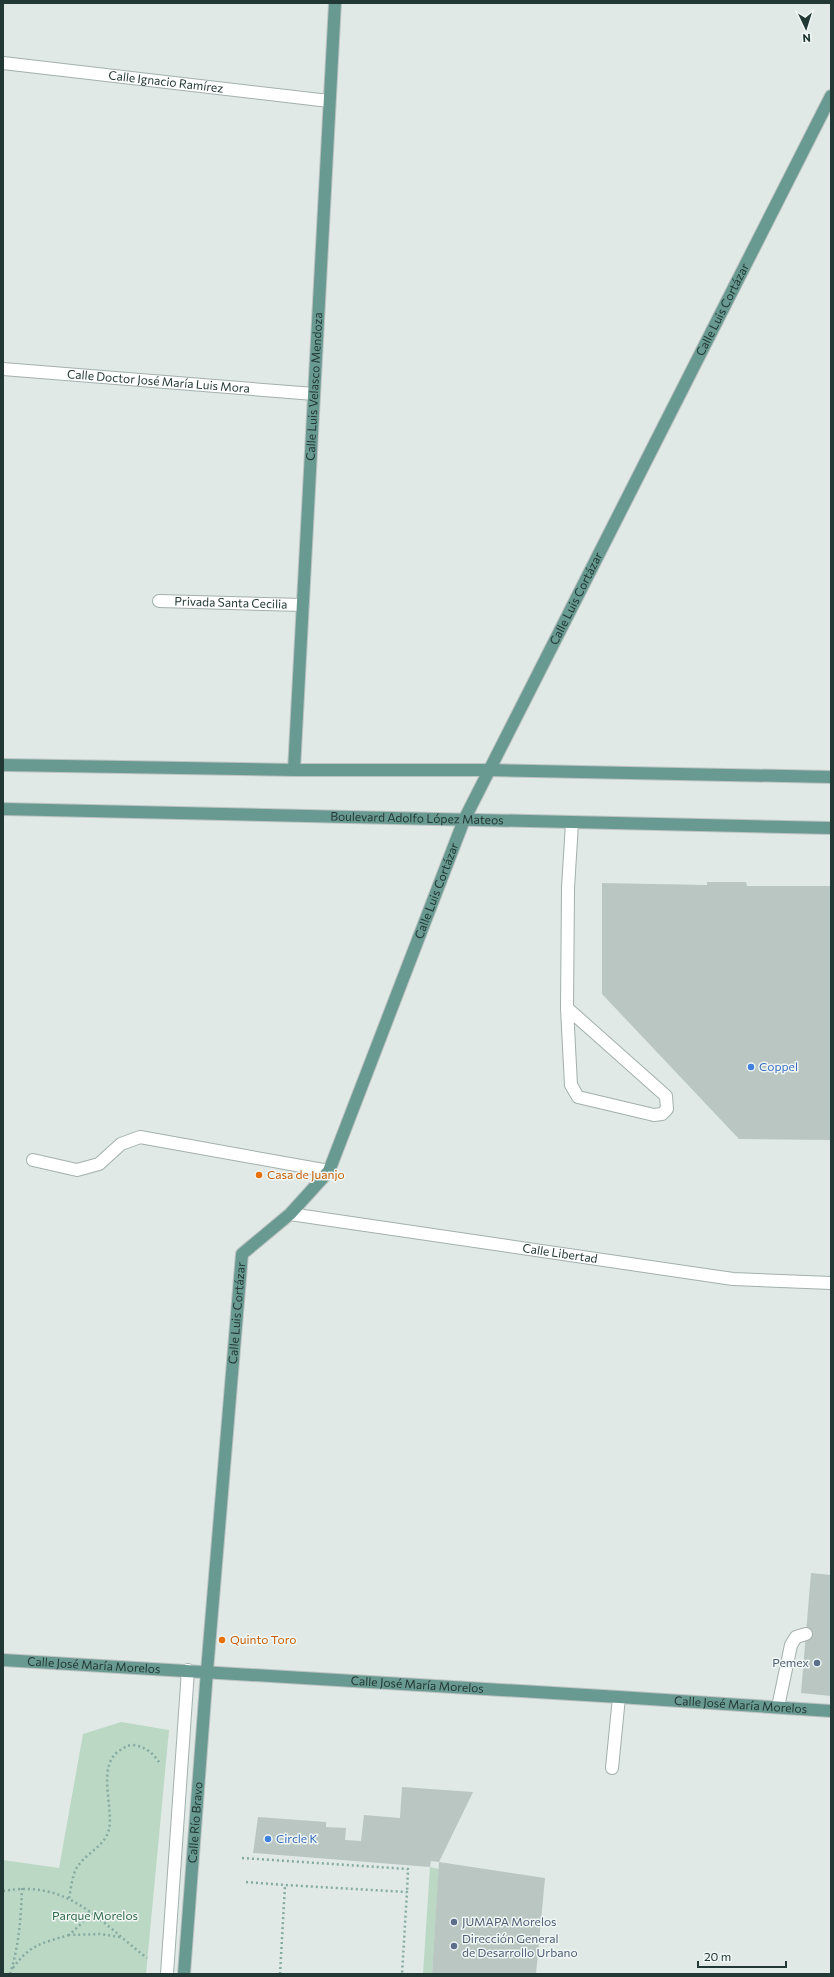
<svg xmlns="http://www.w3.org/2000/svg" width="834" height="1977" viewBox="0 0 834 1977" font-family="Commissioner,sans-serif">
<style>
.green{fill:#bbd8c5}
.building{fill:#b9c6c2}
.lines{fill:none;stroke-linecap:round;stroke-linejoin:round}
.minor-tunnel{stroke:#bac6c2;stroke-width:12;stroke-dasharray:12 6;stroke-linecap:butt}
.minor-casing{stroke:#a3b0ad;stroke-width:14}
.major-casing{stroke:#bdc3c2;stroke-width:14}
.path{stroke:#84aaa1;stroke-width:2.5;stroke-dasharray:2 3;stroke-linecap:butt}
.minor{stroke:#fff;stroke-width:12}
.major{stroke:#699a91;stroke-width:12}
.shop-dot{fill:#3f7fe0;stroke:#f0f6f4;stroke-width:1.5}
.food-dot{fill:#e8710a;stroke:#f0f6f4;stroke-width:1.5}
.service-dot{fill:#5c6f8a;stroke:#f0f6f4;stroke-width:1.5}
.labels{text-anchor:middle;stroke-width:3;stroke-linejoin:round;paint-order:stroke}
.street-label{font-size:12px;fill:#223834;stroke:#f0f6f4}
.shop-label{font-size:12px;fill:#366cbe;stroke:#f0f6f4;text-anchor:start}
.food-label{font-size:12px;fill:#c56008;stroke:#f0f6f4;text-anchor:start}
.service-label{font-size:12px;fill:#4e5e75;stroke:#f0f6f4;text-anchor:start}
.park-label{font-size:12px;fill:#316a4b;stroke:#f0f6f4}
</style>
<rect width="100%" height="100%" fill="#e0e9e6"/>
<path class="green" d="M121 1722 169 1730 146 1974H3V1860L59 1868 83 1734Z
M430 1867 439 1869 432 1974H423Z"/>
<path class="building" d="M707 882H746L747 886H831V1140L739 1139 602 994V883L707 885Z
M811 1573 831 1575V1696L801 1693Z
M402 1787 473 1792 439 1862 431 1861 430 1867 253 1853 258 1817 326 1822V1827L346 1828 345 1840 361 1841 364 1815 400 1818Z
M439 1862 545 1878 536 1974H432Z"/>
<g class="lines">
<path class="minor-tunnel" d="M806 1634H831"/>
<g class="minor-casing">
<g id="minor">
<path id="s1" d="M3 63 329 101"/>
<path id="s2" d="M3 369 314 394"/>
<path id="s3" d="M159 601 303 605"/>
<path d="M567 1008 571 1085 578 1097 654 1115 662 1114 667 1109 666 1096 567 1008 568 888 572 823"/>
<path d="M33 1160 77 1170 99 1164 121 1144 140 1137 329 1171"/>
<path id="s4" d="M290 1214 733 1279 831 1283"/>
<path d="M778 1707 791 1645 796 1637 806 1634"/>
<path d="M612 1768 619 1697"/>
<path d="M167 1974 188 1670"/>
</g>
</g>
<g class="major-casing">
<g id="major">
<path d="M3 765 294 770H489L831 777"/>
<path id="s5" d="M294 770 335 3"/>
<path id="s6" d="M3 809 831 828"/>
<path id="s7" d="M3 1660 619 1697 831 1711"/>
<path id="s8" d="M184 1974 207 1671 242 1254 290 1214 329 1171 464 820 831 96"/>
</g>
</g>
<path class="path" d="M242 1858 408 1869 407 1892
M246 1882 285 1885
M3 1891C69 1879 100 1922 147 1958
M69 1898C71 1889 72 1877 76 1869 85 1853 105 1847 109 1829 114 1806 95 1763 122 1749 125 1747 128 1745 133 1745 144 1746 153 1753 159 1762
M89 1912 82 1923 69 1935 100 1934 120 1937
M13 1968C30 1944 43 1943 69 1935
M10 1974C19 1946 21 1917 22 1888
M280 1974 285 1885 407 1892 402 1974"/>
<use href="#minor" class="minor"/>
<use href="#major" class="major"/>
</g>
<g class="shop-dot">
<circle cx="751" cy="1067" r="4"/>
<circle cx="268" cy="1839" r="4"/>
</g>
<g class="food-dot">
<circle cx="259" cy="1175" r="4"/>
<circle cx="222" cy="1640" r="4"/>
</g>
<g class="service-dot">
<circle cx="817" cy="1663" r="4"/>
<circle cx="454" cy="1922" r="4"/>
<circle cx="454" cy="1946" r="4"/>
</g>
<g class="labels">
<g class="street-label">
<text dy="4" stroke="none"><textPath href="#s1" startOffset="164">Calle Ignacio Ramírez</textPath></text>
<text dy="4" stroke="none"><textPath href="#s8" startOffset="1791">Calle Luis Cortázar</textPath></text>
<text dy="4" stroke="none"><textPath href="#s2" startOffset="156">Calle Doctor José María Luis Mora</textPath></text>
<text dy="4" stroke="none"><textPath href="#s5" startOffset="384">Calle Luis Velasco Mendoza</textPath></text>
<text dy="4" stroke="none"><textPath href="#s8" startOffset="1467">Calle Luis Cortázar</textPath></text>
<text dy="4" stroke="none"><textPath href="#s3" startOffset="72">Privada Santa Cecilia</textPath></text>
<text dy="4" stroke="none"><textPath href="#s6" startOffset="414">Boulevard Adolfo López Mateos</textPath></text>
<text dy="4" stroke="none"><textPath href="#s8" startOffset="1143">Calle Luis Cortázar</textPath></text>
<text dy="4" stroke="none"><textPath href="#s4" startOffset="273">Calle Libertad</textPath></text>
<text dy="4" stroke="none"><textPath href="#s8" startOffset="663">Calle Luis Cortázar</textPath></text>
<text dy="4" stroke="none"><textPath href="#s7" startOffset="91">Calle José María Morelos</textPath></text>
<text dy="4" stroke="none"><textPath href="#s7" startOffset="415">Calle José María Morelos</textPath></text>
<text dy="4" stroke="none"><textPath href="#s7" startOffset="739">Calle José María Morelos</textPath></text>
<text dy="4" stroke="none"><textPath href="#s8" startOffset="152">Calle Río Bravo</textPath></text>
</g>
<g class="shop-label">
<text x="759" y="1071">Coppel</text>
<text x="276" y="1843">Circle K</text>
</g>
<g class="food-label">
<text x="267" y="1179">Casa de Juanjo</text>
<text x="230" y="1644">Quinto Toro</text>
</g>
<g class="service-label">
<text x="809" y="1667" text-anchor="end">Pemex</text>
<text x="462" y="1926">JUMAPA Morelos</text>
<text x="462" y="1943">Dirección General<tspan x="462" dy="14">de Desarrollo Urbano</tspan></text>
</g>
<g class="park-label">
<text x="95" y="1920">Parque Morelos</text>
</g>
</g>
<rect width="834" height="1977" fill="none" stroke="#223834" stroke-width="8"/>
<g transform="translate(806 28) rotate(176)" stroke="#f0f6f4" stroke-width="3" paint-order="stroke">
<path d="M0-3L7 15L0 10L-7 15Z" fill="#223834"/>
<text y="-6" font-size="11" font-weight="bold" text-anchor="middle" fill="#223834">N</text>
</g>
<path d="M698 1961v6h88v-6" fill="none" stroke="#223834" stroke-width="2"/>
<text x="704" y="1961" font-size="12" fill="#223834" stroke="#f0f6f4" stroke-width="3" paint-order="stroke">20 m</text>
</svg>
